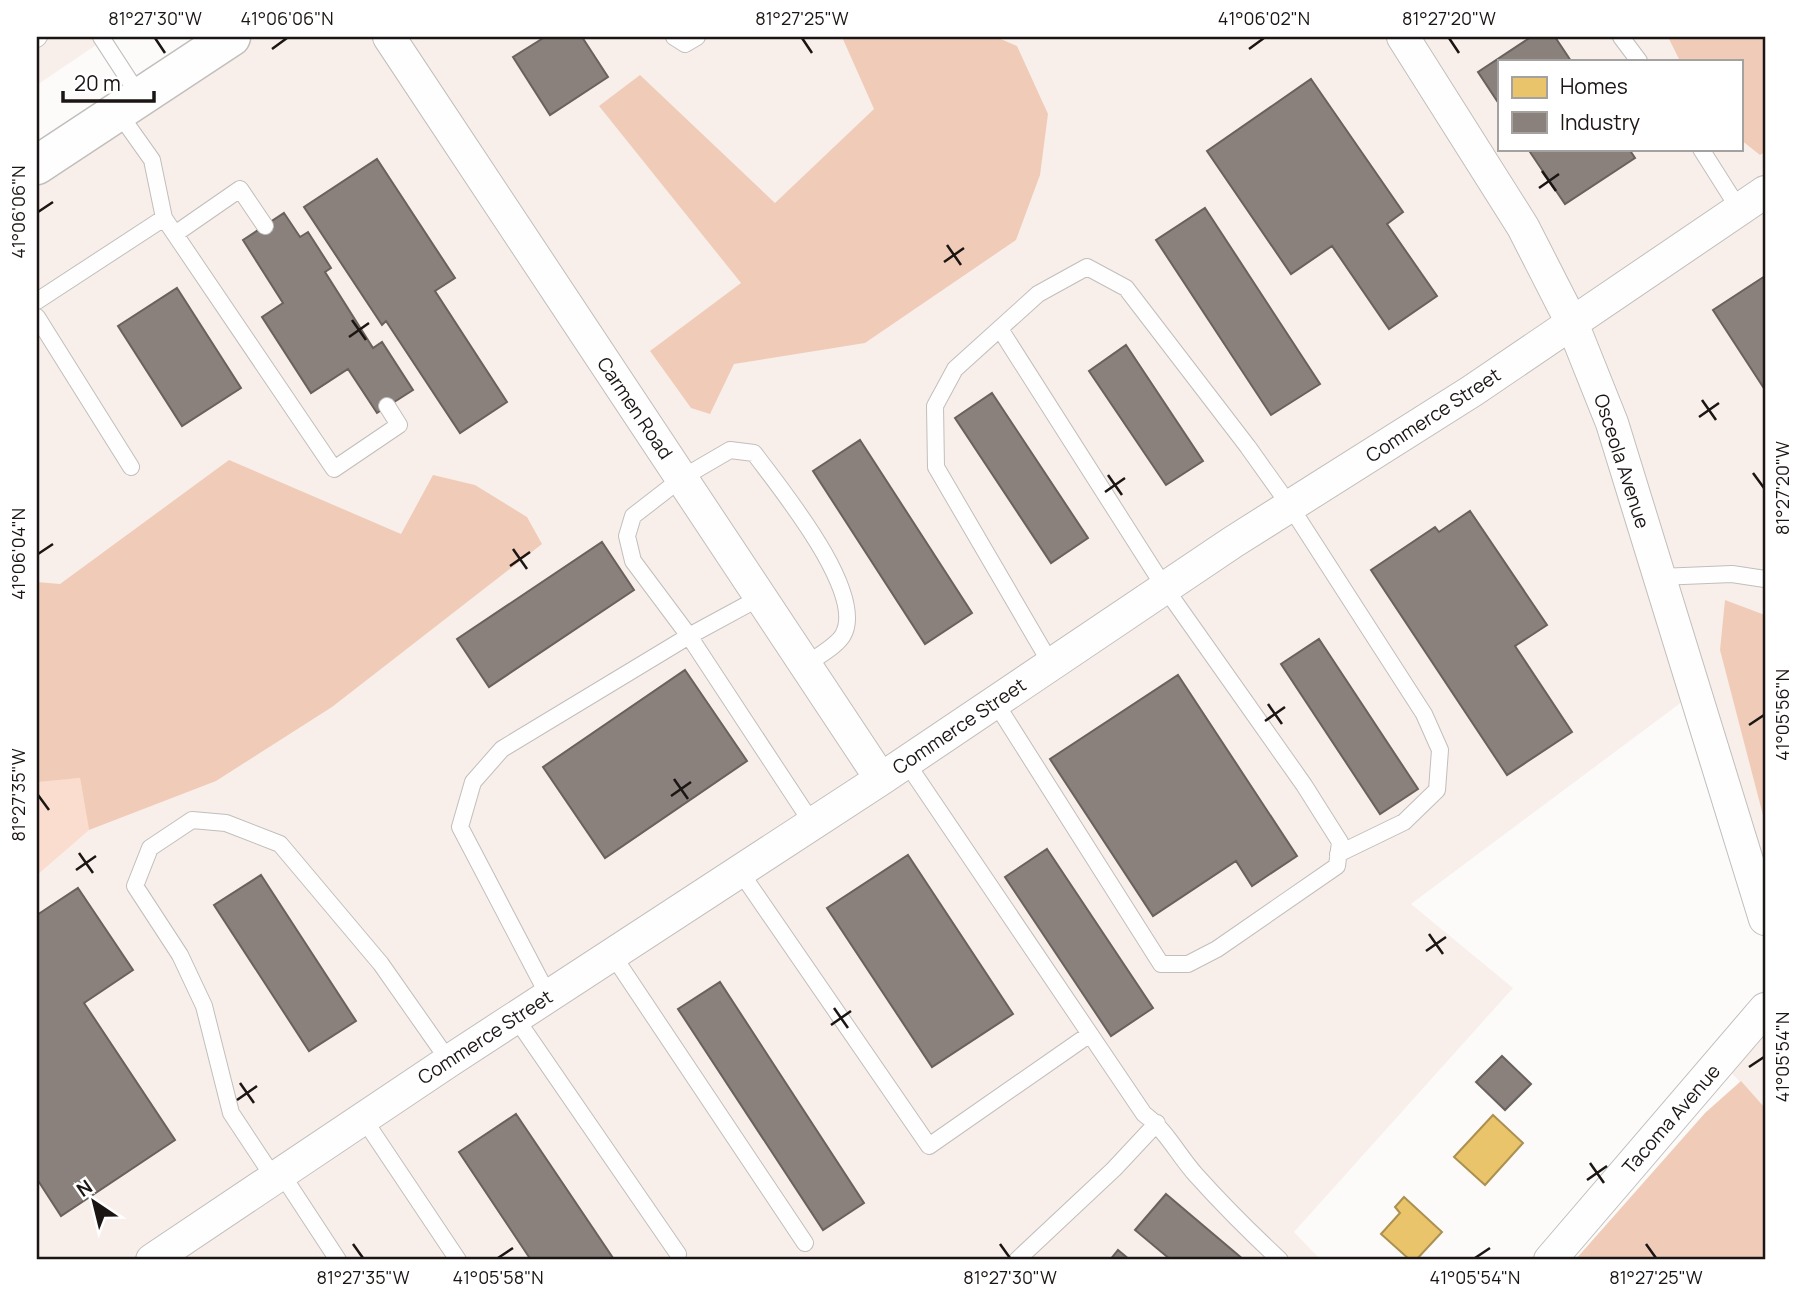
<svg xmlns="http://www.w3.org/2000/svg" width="1802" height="1297" viewBox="0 0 1802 1297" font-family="Manrope,sans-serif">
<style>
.built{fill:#f8efea;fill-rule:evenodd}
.green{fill:#faddce}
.forest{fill:#f0ccb8}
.homes{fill:#e9c46a;stroke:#ab9050;stroke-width:2}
.industry{fill:#8a817c;stroke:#69615d;stroke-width:2}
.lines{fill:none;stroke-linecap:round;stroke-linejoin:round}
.lane-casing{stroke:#c1bebc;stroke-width:18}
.street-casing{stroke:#c1bebc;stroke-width:34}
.primary-casing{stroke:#c1bebc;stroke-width:41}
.lane{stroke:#fffefe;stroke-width:16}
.street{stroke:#fffefe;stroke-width:32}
.primary{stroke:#fffefe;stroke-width:38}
.ticks{fill:none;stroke:#1b1614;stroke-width:2.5}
.labels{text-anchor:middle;stroke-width:7;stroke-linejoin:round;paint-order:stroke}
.street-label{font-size:19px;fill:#1b1614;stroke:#fff}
.neatline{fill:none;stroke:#1b1614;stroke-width:2.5}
.ticks-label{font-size:18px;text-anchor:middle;fill:#1b1614}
</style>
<rect width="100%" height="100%" fill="#fcfbfa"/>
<path class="built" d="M37 37H108L37 85Z
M231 37H1765V916L1694 693 1411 904 1513 988 1294 1232 1321 1260H37V165ZM1499 61H1741V149H1499Z
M1765 1009V1108L1720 1061Z"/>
<path class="green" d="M80 778 89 830 37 875V781Z"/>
<path class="forest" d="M842 37H996L1017 46 1048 114 1040 175 1016 240 865 343 734 364 710 414 691 408 650 351 741 283 599 106 640 75 775 203 874 109Z
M1668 37H1765V152L1760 155 1741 140V61H1680Z
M229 460 401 534 433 475 475 485 527 517 542 544 332 707 216 781 89 830 80 778 37 782V582L60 584Z
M1725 600 1765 615V823L1720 650Z
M1741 1081 1765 1108V1260H1575L1705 1113Z"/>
<path class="homes" d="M1493 1115 1523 1143 1485 1185 1454 1157Z
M1404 1197 1442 1232 1416 1260H1410L1381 1234 1400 1213 1395 1207Z"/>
<path class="industry" d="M545 37H582L608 77 550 115 513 57Z
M1531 37H1555L1571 61H1499V104L1478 72Z
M1311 79 1403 212 1387 224 1437 296 1389 329 1332 246 1291 274 1207 151Z
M1528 149H1629L1635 158 1565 204Z
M377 159 455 278 435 291 507 402 460 433 386 321 382 325 304 207Z
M1205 208 1320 384 1271 415 1156 240Z
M284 213 300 237 308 232 331 268 325 272 373 348 382 342 413 390 377 413 348 369 311 393 262 317 283 303 243 240Z
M1765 276V390L1713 310Z
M177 288 241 388 182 426 118 326Z
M1126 345 1203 461 1166 485 1089 371Z
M992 393 1088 538 1051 563 955 418Z
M860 440 972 613 925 644 813 471Z
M1470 511 1547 625 1515 646 1572 732 1507 775 1371 570 1435 527 1439 532Z
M602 542 634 590 489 687 457 639Z
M1319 639 1418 789 1380 814 1281 664Z
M685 670 747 761 605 858 543 767Z
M1178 675 1297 856 1252 886 1236 861 1153 916 1050 759Z
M1047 849 1153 1008 1111 1036 1005 877Z
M908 855 1013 1014 932 1067 827 908Z
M261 875 356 1021 309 1051 214 905Z
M78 888 133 970 84 1003 175 1140 61 1216 37 1179V915Z
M720 982 864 1203 823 1230 678 1009Z
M1502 1056 1531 1084 1505 1110 1476 1082Z
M516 1114 613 1258 610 1260H531L459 1152Z
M1166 1194 1244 1260H1171L1135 1230Z
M1118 1250 1130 1260H1110Z"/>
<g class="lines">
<g class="lane-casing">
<path id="lane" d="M101 37 140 97
M674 37 685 44 697 37
M1621 37 1639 61
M37 39 39 37
M118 112 152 160 164 218 334 469 399 425 387 406
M1701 149 1739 209
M175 234 240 189 265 226
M37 301 164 218
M37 317 131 467
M1659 577 1732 574 1765 579
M761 597 689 636 633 561 627 536 633 516 682 478 730 450 754 453C779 487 867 593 843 635 837 646 816 657 806 665
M1051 664 936 467 935 406 955 369 1038 294 1087 267 1126 288 1248 447 1290 506 1424 714 1440 750 1437 790 1404 822 1338 854
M995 702 1161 964H1188L1217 949 1337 866 1340 842 1304 785 1165 588 1000 329
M906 762 1144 1114C1166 1130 1178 1155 1196 1175 1223 1205 1251 1233 1280 1260
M739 870 929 1146 1090 1034
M612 954 805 1243
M548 995 460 827 473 782 502 749 689 636 812 823
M515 1017 678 1254
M363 1118 458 1260
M281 1173 338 1260
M274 1178 231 1113 204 1006 180 955 135 886 150 848 192 820 226 823 280 844 381 964 449 1061
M1017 1260 1114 1169 1157 1123"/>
</g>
<g class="street-casing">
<path id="street" d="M389 37 881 779
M1403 37 1523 227 1572 323 1612 423 1765 919
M152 1260 449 1061 881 779 1233 542 1472 391 1765 192
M1550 1260 1765 1009"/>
</g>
<g class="primary-casing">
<path id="primary" d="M37 165 231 37"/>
</g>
<use href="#lane" class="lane"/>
<use href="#street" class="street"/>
<use href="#primary" class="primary"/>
</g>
<path class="ticks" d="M155 38 165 53M802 38 812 53M1449 38 1459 53M272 49 287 38M1249 49 1264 38M1542 171 1556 191M1539 188 1559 174M38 212 53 202M947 245 961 265M944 262 964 248M352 320 366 340M349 337 369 323M1702 400 1716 420M1699 417 1719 403M1753 473 1764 488M1108 475 1122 495M1105 492 1125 478M513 549 527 569M38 554 53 544M510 566 530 552M1268 704 1282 724M1265 721 1285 707M1749 725 1764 715M674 779 688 799M38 795 49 810M671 796 691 782M79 853 93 873M76 870 96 856M1429 934 1443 954M1426 951 1446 937M834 1008 848 1028M831 1025 851 1011M1749 1067 1764 1057M240 1083 254 1103M237 1100 257 1086M1590 1163 1604 1183M1587 1180 1607 1166M353 1244 363 1258M1000 1244 1010 1258M1646 1244 1656 1258M498 1258 513 1248M1475 1258 1490 1248"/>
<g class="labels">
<g class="street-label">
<text transform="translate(635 408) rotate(56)" y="7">Carmen Road</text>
<text transform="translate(1433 415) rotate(-33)" y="7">Commerce Street</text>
<text transform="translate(1622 461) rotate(72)" y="7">Osceola Avenue</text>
<text transform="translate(959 726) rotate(-34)" y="7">Commerce Street</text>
<text transform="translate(485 1037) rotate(-33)" y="7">Commerce Street</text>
<text transform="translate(1671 1119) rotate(-49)" y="7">Tacoma Avenue</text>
</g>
</g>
<rect width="1802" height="1297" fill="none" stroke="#ffffff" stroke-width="77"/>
<rect x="1498" y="60" width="245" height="91" fill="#ffffff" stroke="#a4a2a1" stroke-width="2"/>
<rect x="1512" y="77" width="35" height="21" fill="#e9c46a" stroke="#a4a2a1" stroke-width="2"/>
<text x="1560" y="94" font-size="21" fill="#1b1614">Homes</text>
<rect x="1512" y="112" width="35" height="21" fill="#8a817c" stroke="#a4a2a1" stroke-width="2"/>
<text x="1560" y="130" font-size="21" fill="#1b1614">Industry</text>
<g transform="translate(94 1202) rotate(325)" stroke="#ffffff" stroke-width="5" paint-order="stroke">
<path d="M0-5L12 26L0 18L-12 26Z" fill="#1b1614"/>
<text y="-10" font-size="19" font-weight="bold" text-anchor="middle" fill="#1b1614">N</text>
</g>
<path d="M63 91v10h91v-10" fill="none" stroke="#1b1614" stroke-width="3.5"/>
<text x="74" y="91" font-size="21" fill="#1b1614" stroke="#ffffff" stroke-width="5" paint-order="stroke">20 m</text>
<rect x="38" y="38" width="1726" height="1220" class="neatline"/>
<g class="ticks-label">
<text x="155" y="25">81°27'30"W</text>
<text x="287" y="25">41°06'06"N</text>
<text x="802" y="25">81°27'25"W</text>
<text x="1264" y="25">41°06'02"N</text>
<text x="1449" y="25">81°27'20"W</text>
<text transform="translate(19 212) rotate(-90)" y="6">41°06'06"N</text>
<text transform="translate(1783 488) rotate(-90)" y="6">81°27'20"W</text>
<text transform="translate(19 554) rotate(-90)" y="6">41°06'04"N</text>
<text transform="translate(1783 715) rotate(-90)" y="6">41°05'56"N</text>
<text transform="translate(19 795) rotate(-90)" y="6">81°27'35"W</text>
<text transform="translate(1783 1057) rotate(-90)" y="6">41°05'54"N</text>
<text x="363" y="1284">81°27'35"W</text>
<text x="498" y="1284">41°05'58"N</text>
<text x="1010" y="1284">81°27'30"W</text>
<text x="1475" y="1284">41°05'54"N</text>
<text x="1656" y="1284">81°27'25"W</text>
</g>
</svg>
